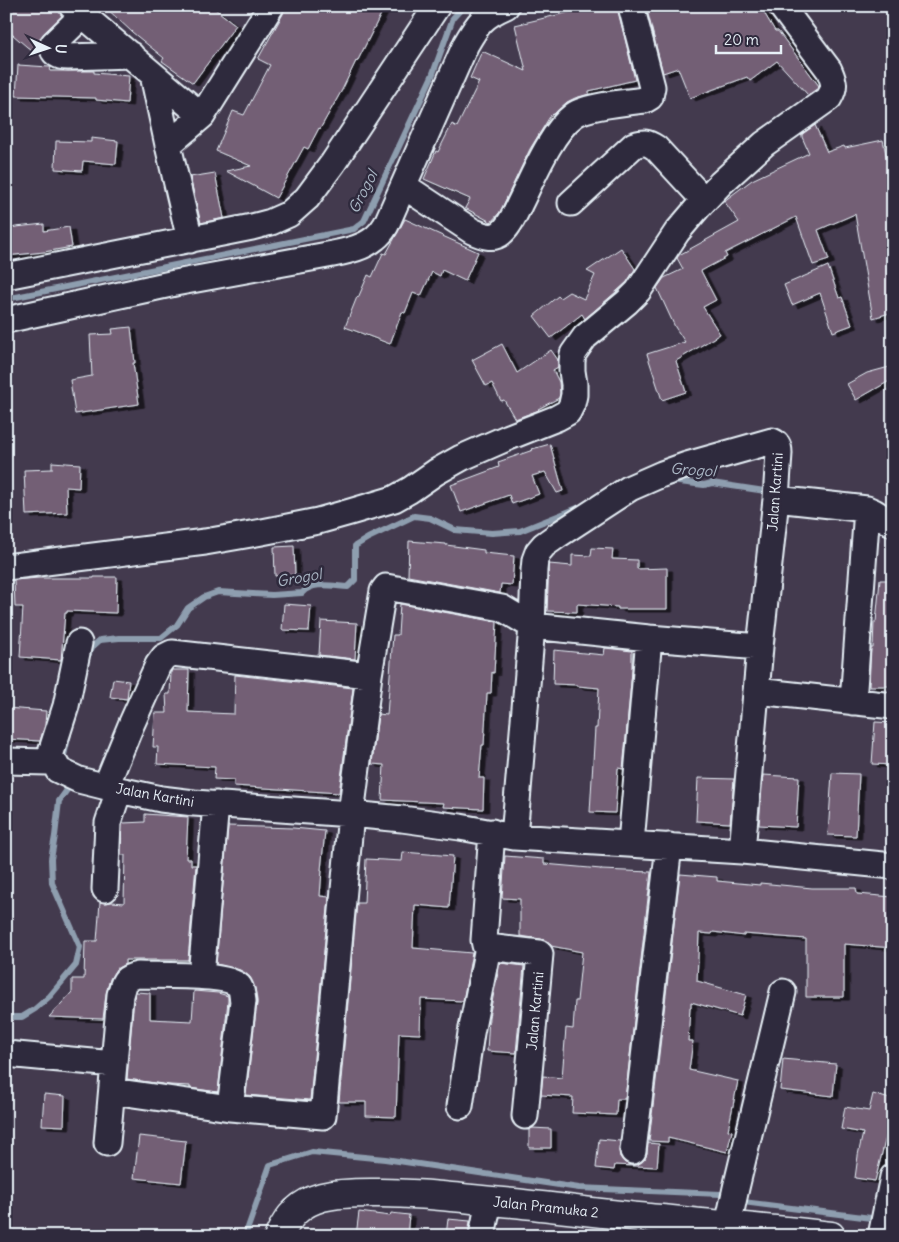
<svg xmlns="http://www.w3.org/2000/svg" width="899" height="1242" viewBox="0 0 899 1242" font-family="Delius,sans-serif">
<style>
.lines{fill:none;stroke-linecap:round;stroke-linejoin:round}
.stream{stroke:#8e9eaf;stroke-width:6}
.building{fill:#735e75;stroke:#e8f1f8;filter:url(#shadow)}
.minor-casing{stroke:#e8f1f8;stroke-width:29}
.secondary-casing{stroke:#e8f1f8;stroke-width:31}
.minor{stroke:#2f2a3d;stroke-width:25}
.secondary{stroke:#2f2a3d;stroke-width:28}
.labels{text-anchor:middle;stroke-width:5;stroke-linejoin:round;paint-order:stroke}
.street-label{font-size:14px;fill:#e8f1f8;stroke:#2f2a3d}
.water-label{font-size:15px;font-style:italic;fill:#acb9c7;stroke:#2f2a3d}
</style>
<defs>
<filter id="shadow"><feDropShadow dx="5.5" dy="3" stdDeviation="0" flood-color="#0009"/></filter>
</defs>
<rect width="100%" height="100%" fill="#433a4e"/>
<filter id="ink" filterUnits="userSpaceOnUse"><feTurbulence type="fractalNoise" baseFrequency=".02" numOctaves="2"/><feDisplacementMap in="SourceGraphic" scale="10" xChannelSelector="R" yChannelSelector="G"/><feConvolveMatrix kernelMatrix="1 2 1 2 8 2 1 2 1" color-interpolation-filters="sRGB"/></filter>
<g filter="url(#ink)">
<g class="lines">
<path class="stream" d="M6 299 354 229 364 221 432 76 453 18 464 6
M671 481 704 485 712 483 772 492
M89 654 91 648 100 640 119 638H161L177 625 188 608 204 597 218 592 272 595 302 593C313 581 332 586 348 587L355 580V546L368 538 414 516 430 518 455 530 492 533 520 531 580 507
M62 764 69 734
M6 1017H22L35 1009 50 996 76 965 80 947 52 883 51 859 55 836 59 801 67 790 63 780
M738 1200 743 1202 879 1219
M245 1236 270 1165 312 1152 385 1159 579 1188 721 1194 729 1197"/>
</g>
<path class="building" d="M6 6H57L62 16 43 34 38 45 33 52 6 29Z
M104 6H211L236 25 193 83 162 61 164 58 132 32Z
M286 6H385L357 62 356 61 342 90 320 129 319 128 308 149 304 147 276 198 226 171 251 166 216 151 233 111 244 115 270 65 258 59 283 14Z
M569 6H617L635 80 589 91V94L575 98 567 102 554 114 551 115 530 149 500 212 491 222 465 208 470 199 424 179 436 151 438 152 452 124 457 127 479 82 470 78 482 51 526 71 515 25 570 12Z
M646 6H760L775 31H778L819 86 818 88 808 95 777 61 750 81 747 77 690 98 678 68 663 73Z
M18 65 49 67H51L50 71H94V73L129 76 127 103 96 100V98L16 96Z
M815 125 827 152 844 146 845 148 883 140 893 186V312L873 318 855 214 818 230 829 260 813 265 796 217 725 253 727 257 701 271 716 300 703 307 720 334 676 361 686 392 662 400 647 354 685 342 675 327 657 288 664 278 683 269 677 258 679 255 739 222 724 201 752 180 809 153 802 137V134Z
M91 138 118 141 116 164 83 161 82 171 55 169 56 141 91 142Z
M215 173 224 218 201 223 190 177Z
M405 219 478 252 465 281 442 270 440 276 432 272 421 296 413 293 405 313 402 312 390 344 345 327 357 297 358 298 368 275 372 277 383 253 386 254Z
M44 224V231L69 227 72 247 44 252 6 256V229L16 227Z
M621 248 635 269 627 282 617 291 585 319 582 314 551 338 534 316 558 296 560 298 569 292 584 299 595 275 587 271Z
M828 266 839 298 842 297 852 325 833 332 820 293 792 305 784 285Z
M131 327 135 363H133L139 404 75 414 70 380 92 376 90 335 113 334 112 329Z
M502 344 517 373 551 350 558 360V367L553 370 559 382 560 393 559 398 538 409 539 410 515 419 504 400 501 401 492 383 486 386 472 360Z
M893 366V379L856 400 847 384 867 373Z
M550 444 563 491 557 493 545 472 532 476 539 494 512 504 509 495 461 512 451 485 499 467 498 462 533 450 532 449Z
M52 462 80 464 79 488 66 487 67 513 26 515 24 470 52 469Z
M409 541 446 544V545L484 550V553L514 556 512 585 501 584 500 593 408 576Z
M294 546 295 575 275 576 274 547Z
M592 548 613 549 612 559 637 560V569L667 568V609H618V607L577 604V612L547 611 549 564 572 566V555L591 556Z
M94 577H117L116 613 67 611V613H65L61 660 20 657 23 607H15L14 580 39 578H94Z
M880 580H893V686H869L871 648H873L874 622H876Z
M284 604 311 606 309 631 282 630Z
M400 604 497 622 494 673 492 672 491 693H487L484 745H482L479 778H484L483 809 443 807 444 803 382 800 384 765 372 764 378 714 387 715 393 635H398Z
M321 621 357 623 355 659 319 655Z
M605 648 632 651V671L623 769 618 768 615 813 590 812 595 728H597L599 688 578 686V685L553 684 554 650 604 655Z
M172 670H189L188 712 234 714 235 675 353 688 339 793 234 786V780L214 779 215 767 157 764 158 747H153L155 713H167L166 694H170L171 672Z
M113 679 129 681 127 699 110 697Z
M6 708 46 711 45 725 40 741 6 739Z
M875 722 893 723V765L872 764Z
M832 773 859 774 856 836 828 835Z
M763 775 799 777 796 827 759 825Z
M698 778 734 779 730 823 696 821Z
M145 814 188 817 186 859H191V865H196L188 960H125V964L116 969 110 979 106 994 103 1019 49 1017 72 992V979H84L85 941H97L100 902 105 903 112 902 124 903 125 855H121L122 826 123 823 145 822Z
M228 826 293 828 325 831 321 870H322L320 896 329 897 310 1100 246 1095 257 1003 255 988 250 977 240 970 216 964Z
M403 852 453 856 449 908 415 905 413 948 472 953 463 1001 421 999 420 1034 399 1033 396 1117 366 1116V1102H339L357 903H364L366 859 402 861Z
M505 856 544 859V864L601 869V870L651 872 625 1099H617L616 1115 572 1113 573 1097 541 1095 543 1076 562 1078 566 1028 573 1029 575 1001H577L582 952 551 946 549 942 541 939 520 936V899L502 898Z
M680 874 717 877V881L760 885V883L812 888H856L857 894 893 897V948L844 944V997H806V939L744 934V936L713 932 712 934 699 933 697 981 746 995 740 1016 691 1002V1007H690L688 1041H693L689 1070 738 1081 728 1130 732 1131 727 1152 668 1138V1142L649 1141Z
M500 963 524 966 516 1053 487 1051 489 1017Z
M194 991 218 993 228 996V1001L218 1092 190 1088V1086L170 1085 127 1079 134 998 136 992 150 993V1019L192 1021Z
M783 1059 836 1064 833 1096 780 1090Z
M44 1094 65 1096 64 1126 42 1125Z
M873 1094 893 1100V1118L889 1133H887L875 1181 855 1178 858 1156V1155L863 1133 841 1129 845 1107 869 1111Z
M532 1128 551 1129V1148H529V1129Z
M139 1136 186 1141 181 1183 134 1178Z
M599 1139 620 1141 619 1150 620 1157 625 1163 632 1165 639 1164 645 1159 647 1153 648 1143 659 1144 657 1167 615 1165 614 1170 596 1168Z
M359 1212 390 1216 391 1213 409 1215 407 1236H356Z
M448 1219 470 1221 468 1236H446Z"/>
<g class="lines">
<g class="minor-casing">
<path id="minor" d="M72 6 202 116
M83 15 53 44C51 54 60 57 68 57L131 55
M153 75 168 145
M404 186 472 231C481 235 493 240 501 233 509 227 516 212 520 203 533 177 551 132 574 115 586 106 628 102 645 100L650 97 652 87 631 6
M571 203 634 145C645 142 647 142 656 148L704 200
M190 240 168 145 202 116 271 6
M6 276 252 227 271 222 289 214 307 198 333 163 437 6
M6 320 175 283 333 254C347 251 363 248 375 238 379 235 383 230 386 225L466 44C478 23 483 16 506 6
M776 499 867 509 874 512 893 524
M6 567 205 542 262 532 318 521 350 512 394 499 410 490 436 472 461 458 509 437 557 418 568 412 572 404 574 395V384L572 371V362L573 354 585 337 627 302 638 291 677 232 700 205 721 183 764 144 829 98C836 86 834 82 829 70L781 6
M649 638 760 647
M756 691 893 706
M853 702 867 509
M6 761 48 762 56 765 58 770 79 780 119 790 161 799 194 803 351 814 402 819 460 827 514 837 742 851 893 866
M48 762 66 706 79 643
M106 786 131 725 158 665 164 657 172 653 369 675
M492 832 484 940 485 945 488 947 539 953 540 954 525 1116
M514 837 532 626 534 570 535 560 538 552 544 545 558 535 630 488 662 474 687 465 772 441C777 443 779 447 779 453L776 499 760 647 742 851
M105 889 108 823 119 790
M201 976 216 804
M6 1054 114 1064
M112 1091 230 1108 323 1116 351 814 369 675 383 591 386 587 502 608 532 626 649 638 631 843
M460 1106 471 1033 488 947
M107 1143 120 995C124 982 123 978 138 975 156 976 228 973 239 986 242 989 242 996 243 1001L230 1108
M633 1151 669 846
M728 1225 736 1188 783 992
M482 1236 489 1201
M881 1236 893 1177"/>
</g>
<g class="secondary-casing">
<path id="secondary" d="M279 1236C288 1216 300 1203 322 1197 338 1193 355 1193 371 1193 419 1192 466 1199 514 1203 563 1208 612 1215 661 1219 718 1225 774 1229 831 1236"/>
</g>
<use href="#minor" class="minor"/>
<use href="#secondary" class="secondary"/>
</g>
</g>
<g class="labels">
<g class="street-label">
<text transform="translate(775 492) rotate(-86)" y="5">Jalan Kartini</text>
<text transform="translate(155 795) rotate(10)" y="5">Jalan Kartini</text>
<text transform="translate(535 1011) rotate(-85)" y="5">Jalan Kartini</text>
<text transform="translate(546 1207) rotate(6)" y="5">Jalan Pramuka 2</text>
</g>
<g class="water-label">
<text transform="translate(363 192) rotate(-63)" y="5">Grogol</text>
<text transform="translate(693 470) rotate(4)" y="5">Grogol</text>
<text transform="translate(299 578) rotate(-10)" y="5">Grogol</text>
</g>
</g>
<rect width="899" height="1242" fill="none" stroke="#2f2a3d" stroke-width="25"/>
<rect x="12" y="12" width="874" height="1217" fill="none" stroke="#e8f1f8" stroke-width="2" filter="url(#ink)"/>
<g transform="translate(48 48) rotate(93)" stroke="#2f2a3d" stroke-width="4" paint-order="stroke">
<path d="M0-4L9 19L0 12L-9 19Z" fill="#e8f1f8"/>
<text y="-8" font-size="14" font-weight="bold" text-anchor="middle" fill="#e8f1f8">U</text>
</g>
<path d="M716 45v8h65v-8" fill="none" stroke="#e8f1f8" stroke-width="2.5"/>
<text x="724" y="45" font-size="15" fill="#e8f1f8" stroke="#2f2a3d" stroke-width="4" paint-order="stroke">20 m</text>
</svg>
